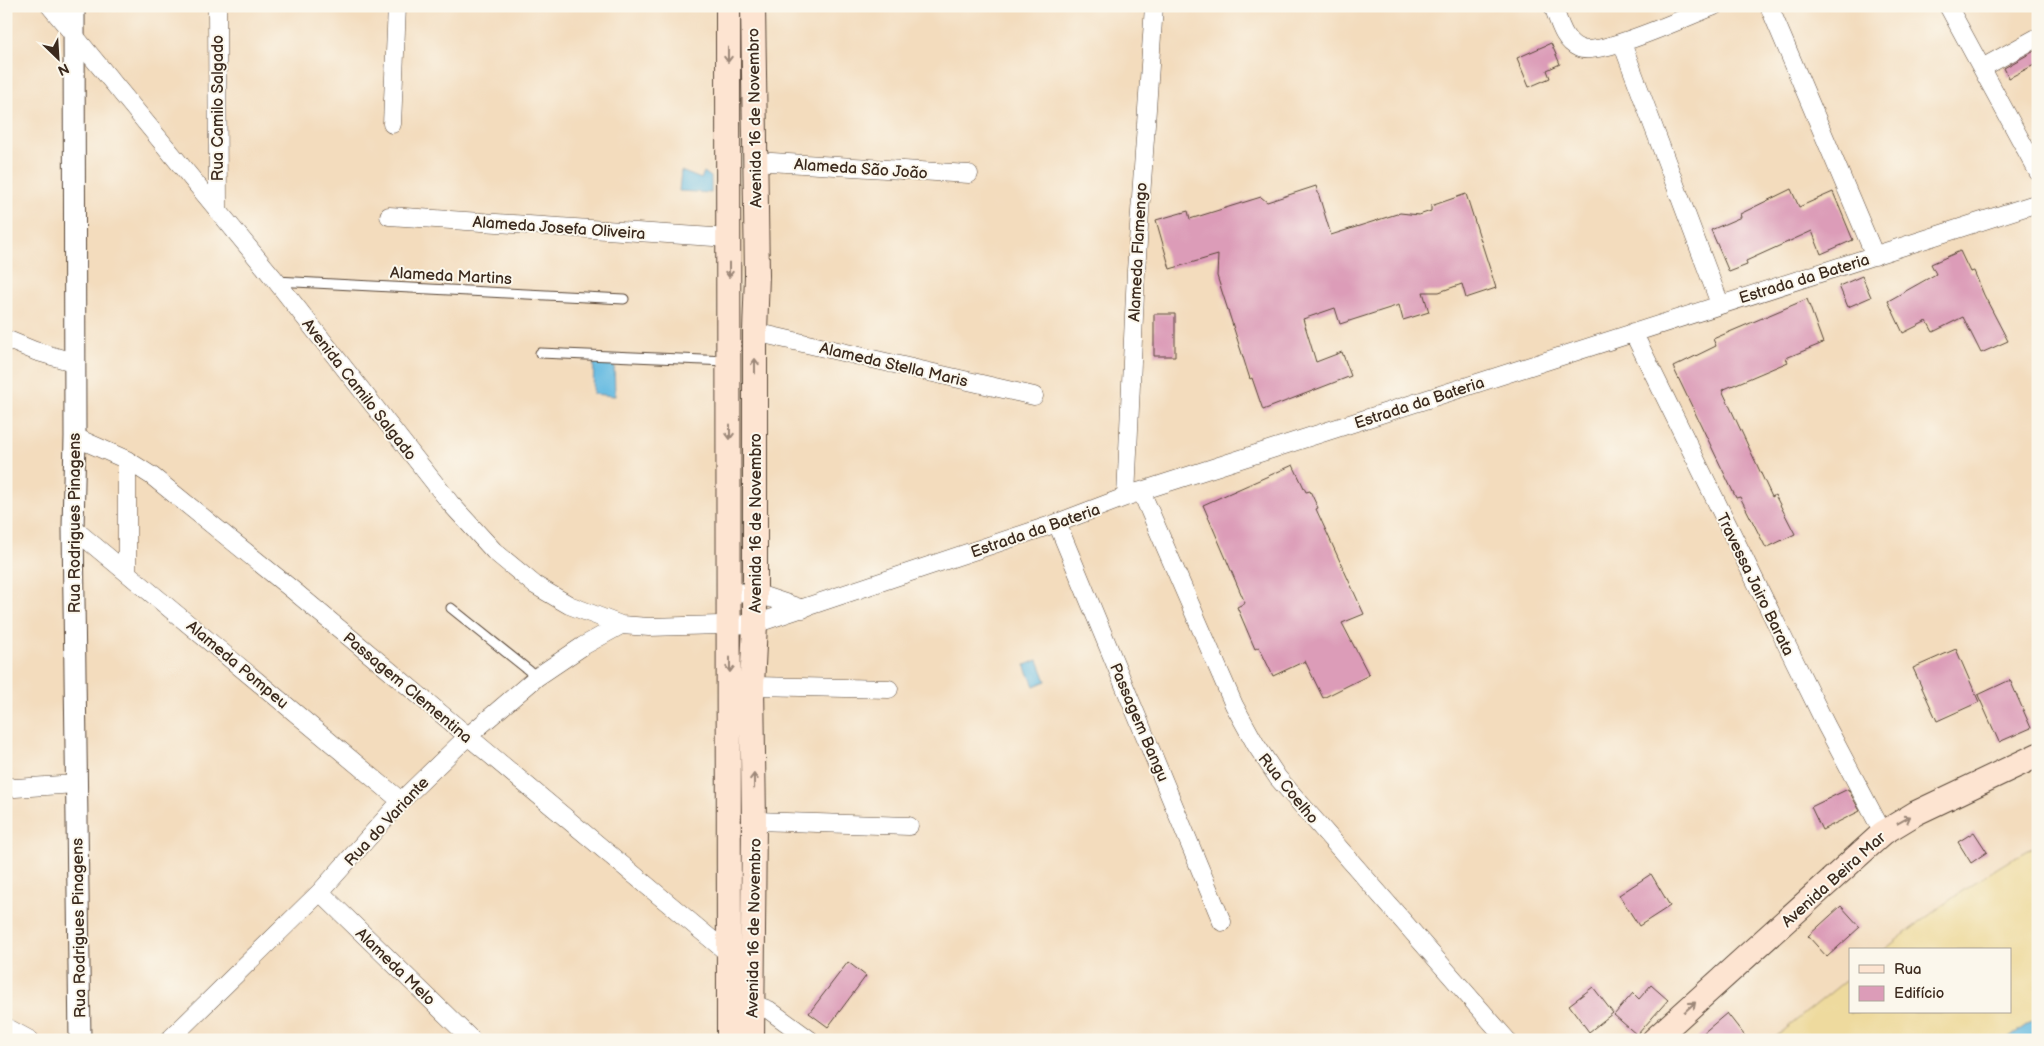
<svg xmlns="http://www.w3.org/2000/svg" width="2044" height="1046" viewBox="0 0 2044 1046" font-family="'Balsamiq Sans',sans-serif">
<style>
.sand{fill:#eeda9e;stroke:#94825e}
.water{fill:#64bae1;stroke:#507280}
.building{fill:#dc9cb8}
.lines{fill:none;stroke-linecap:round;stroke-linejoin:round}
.service-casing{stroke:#574536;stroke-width:11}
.minor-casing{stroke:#574536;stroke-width:19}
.tertiary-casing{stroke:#574536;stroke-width:23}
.secondary-casing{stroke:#574536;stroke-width:26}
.service{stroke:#fff;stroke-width:9}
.minor{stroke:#fff;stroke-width:18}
.tertiary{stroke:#fff;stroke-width:21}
.secondary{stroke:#fde4d1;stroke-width:24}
.oneway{stroke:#9c8778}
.labels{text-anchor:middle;stroke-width:4;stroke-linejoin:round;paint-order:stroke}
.street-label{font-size:16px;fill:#3b2a1e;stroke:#fbf7ec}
</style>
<rect width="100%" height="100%" fill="#fbf7ec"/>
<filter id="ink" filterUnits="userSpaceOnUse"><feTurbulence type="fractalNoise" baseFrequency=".02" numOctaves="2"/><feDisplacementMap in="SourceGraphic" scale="10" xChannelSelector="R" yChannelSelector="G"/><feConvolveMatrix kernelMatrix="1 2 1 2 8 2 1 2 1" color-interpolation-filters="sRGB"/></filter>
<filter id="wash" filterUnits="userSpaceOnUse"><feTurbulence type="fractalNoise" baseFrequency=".0096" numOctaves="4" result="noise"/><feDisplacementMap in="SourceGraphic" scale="20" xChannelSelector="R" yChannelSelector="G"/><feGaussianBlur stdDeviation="1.12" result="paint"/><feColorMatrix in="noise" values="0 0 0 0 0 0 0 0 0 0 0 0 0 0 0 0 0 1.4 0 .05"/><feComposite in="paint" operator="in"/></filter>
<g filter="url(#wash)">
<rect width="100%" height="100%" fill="#f3dcbd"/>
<path class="sand" d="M2038 844V1017L2005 1040H1772L1850 977V1012H2010V950H1884C1933 911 1983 874 2038 844Z"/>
<path class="water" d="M681 171 701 179 704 172 711 177V193L679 191Z
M594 359 614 360 615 396 593 394Z
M1038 660 1046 681 1034 686 1025 665Z
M2038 1017V1040H2005Z"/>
<g id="blocks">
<path class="building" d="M1551 43 1560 64 1547 70 1550 78 1529 87 1517 58Z
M2038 49V63L2009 78 2004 68Z
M1316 186 1331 235 1400 213 1419 215 1431 211V206L1466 194 1496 288 1466 298 1462 284 1439 292H1423L1429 312 1403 320 1399 305 1340 324 1335 308 1303 319 1316 362 1342 352 1351 376 1263 410 1252 378 1250 379 1217 276 1218 255 1170 269 1156 220 1188 211 1190 219 1261 197 1267 202Z
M1791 189 1799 207 1833 192 1853 240 1821 254 1812 231 1746 261 1747 265 1729 272 1711 230 1741 217 1740 214Z
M1960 251 1970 272 1974 271 1984 295 2008 341 1981 353 1963 317 1933 332 1927 321 1903 333 1888 301 1936 274 1931 264Z
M1862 276 1871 297 1848 307 1839 286Z
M1807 299 1823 343 1786 358 1788 362 1722 390 1772 497 1775 495 1795 534 1766 548 1740 497 1736 498 1673 367 1716 346 1713 339Z
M1154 314H1175V356H1154Z
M1293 465 1306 492 1310 491 1318 508 1316 509 1364 614 1342 623 1369 675 1323 698 1305 661 1273 676 1259 647 1255 649 1237 607 1245 603 1203 505Z
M1956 649 1979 702 1937 721 1913 668Z
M2010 680 2031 728 1999 742 1978 695Z
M1848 789 1860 811 1822 830 1811 807Z
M1974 832 1987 852 1971 863 1958 842Z
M1651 874 1670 906 1639 926 1619 895Z
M1841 906 1860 927 1827 957 1808 936Z
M848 962 866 976 828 1027 809 1013Z
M1651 985 1668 1000 1637 1035 1614 1015 1633 993 1639 999Z
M1593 987 1613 1013 1589 1032 1569 1005Z
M1727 1013 1748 1040H1695Z"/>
</g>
</g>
<g filter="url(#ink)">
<use href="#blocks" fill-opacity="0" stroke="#574536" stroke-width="1"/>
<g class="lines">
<g class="service-casing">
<path id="service" d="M276 281 624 299
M540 353 727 361
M451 608 537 677"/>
</g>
<g class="minor-casing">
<path id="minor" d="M50 6 276 281 451 504 494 551 535 585 569 605 621 625 649 627 755 624 1057 523 1141 491 2038 203
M217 6 218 211
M1553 6C1559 21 1563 41 1579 48 1599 58 1690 15 1714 6
M1769 6 1875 256
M1948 6 2038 172
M1622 43 1720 304
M1982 68 2038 37
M392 124 397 6
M754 161 969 174
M389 216 729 238
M755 332 1034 396
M1633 332 1826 725 1883 833
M6 339 35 351 73 362
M75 437 127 460 152 476 294 591 729 954
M1141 491 1234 705 1256 745 1278 778 1507 1040
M1126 497 1136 271 1154 6
M1057 523 1222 922
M73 528 401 801
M127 571V460
M730 592 755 593 803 609
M752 686 889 689
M6 786 15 788 76 784
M754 821 909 826
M320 892 472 1040
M742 1000 769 1010 810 1040
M6 1027 30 1040
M169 1040 320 892 401 801 467 737 537 677 583 646 621 625"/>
</g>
<g class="tertiary-casing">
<path id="tertiary" d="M74 6 75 437 73 528 80 1040"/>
</g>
<g class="secondary-casing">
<path id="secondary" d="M728 6 729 1040
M752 1040 754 821 752 686 755 624V332L757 275 753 6
M1654 1040 1883 833 1916 813 2038 755"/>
</g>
<use href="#service" class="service"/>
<use href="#minor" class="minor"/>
<use href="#tertiary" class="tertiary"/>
<use href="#secondary" class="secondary"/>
</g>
<defs><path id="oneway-shaft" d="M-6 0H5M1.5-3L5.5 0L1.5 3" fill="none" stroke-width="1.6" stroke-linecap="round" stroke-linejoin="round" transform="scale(1.25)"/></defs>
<g class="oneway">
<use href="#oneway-shaft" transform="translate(728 55) rotate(90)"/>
<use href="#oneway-shaft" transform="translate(729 270) rotate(90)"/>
<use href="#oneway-shaft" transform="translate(755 366) rotate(-90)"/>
<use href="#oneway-shaft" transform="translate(730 432) rotate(90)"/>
<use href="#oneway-shaft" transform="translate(730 665) rotate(90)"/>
<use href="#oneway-shaft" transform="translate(754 781) rotate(-91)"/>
<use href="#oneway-shaft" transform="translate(1904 820) rotate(-29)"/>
<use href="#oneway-shaft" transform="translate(1690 1007) rotate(-42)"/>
</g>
</g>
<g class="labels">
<g class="street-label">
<text transform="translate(217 108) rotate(-90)" y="6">Rua Camilo Salgado</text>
<text transform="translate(754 118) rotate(-91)" y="6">Avenida 16 de Novembro</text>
<text transform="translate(861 168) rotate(4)" y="6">Alameda São João</text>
<text transform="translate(559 227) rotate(4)" y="6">Alameda Josefa Oliveira</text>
<text transform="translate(1137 252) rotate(-87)" y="6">Alameda Flamengo</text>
<text transform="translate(451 275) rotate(3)" y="6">Alameda Martins</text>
<text transform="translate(1804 278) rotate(-17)" y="6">Estrada da Bateria</text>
<text transform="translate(894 364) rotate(13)" y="6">Alameda Stella Maris</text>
<text transform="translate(360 389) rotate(52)" y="6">Avenida Camilo Salgado</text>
<text transform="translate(1419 402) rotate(-18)" y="6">Estrada da Bateria</text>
<text transform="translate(74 523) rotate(-90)" y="6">Rua Rodrigues Pinagens</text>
<text transform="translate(755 523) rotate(-90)" y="6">Avenida 16 de Novembro</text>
<text transform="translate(1035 530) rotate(-19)" y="6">Estrada da Bateria</text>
<text transform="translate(1756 584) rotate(64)" y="6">Travessa Jairo Barata</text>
<text transform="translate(238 664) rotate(40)" y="6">Alameda Pompeu</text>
<text transform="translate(408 687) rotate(40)" y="6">Passagem Clementina</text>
<text transform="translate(1140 722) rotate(67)" y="6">Passagem Bangu</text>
<text transform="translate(1289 788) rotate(51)" y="6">Rua Coelho</text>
<text transform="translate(386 821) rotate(-47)" y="6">Rua do Variante</text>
<text transform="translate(1833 879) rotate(-42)" y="6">Avenida Beira Mar</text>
<text transform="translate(78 928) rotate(-91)" y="6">Rua Rodrigues Pinagens</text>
<text transform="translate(753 928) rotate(-89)" y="6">Avenida 16 de Novembro</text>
<text transform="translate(396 966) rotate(44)" y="6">Alameda Melo</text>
</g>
</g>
<rect width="2044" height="1046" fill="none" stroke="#fbf7ec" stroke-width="25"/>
<rect x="1849" y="948" width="162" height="65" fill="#fbf7ec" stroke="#aea59a"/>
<rect x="1859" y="965" width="25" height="8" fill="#fde4d1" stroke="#aea59a"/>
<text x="1894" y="974" font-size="15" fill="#3b2a1e">Rua</text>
<rect x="1859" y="986" width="25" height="15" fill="#dc9cb8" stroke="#aea59a"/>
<text x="1894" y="998" font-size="15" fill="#3b2a1e">Edifício</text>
<g transform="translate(58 58) rotate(155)" stroke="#fbf7ec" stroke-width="4" paint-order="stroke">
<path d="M0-4L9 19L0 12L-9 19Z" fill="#3b2a1e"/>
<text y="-8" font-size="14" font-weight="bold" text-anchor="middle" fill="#3b2a1e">N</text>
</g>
</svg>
